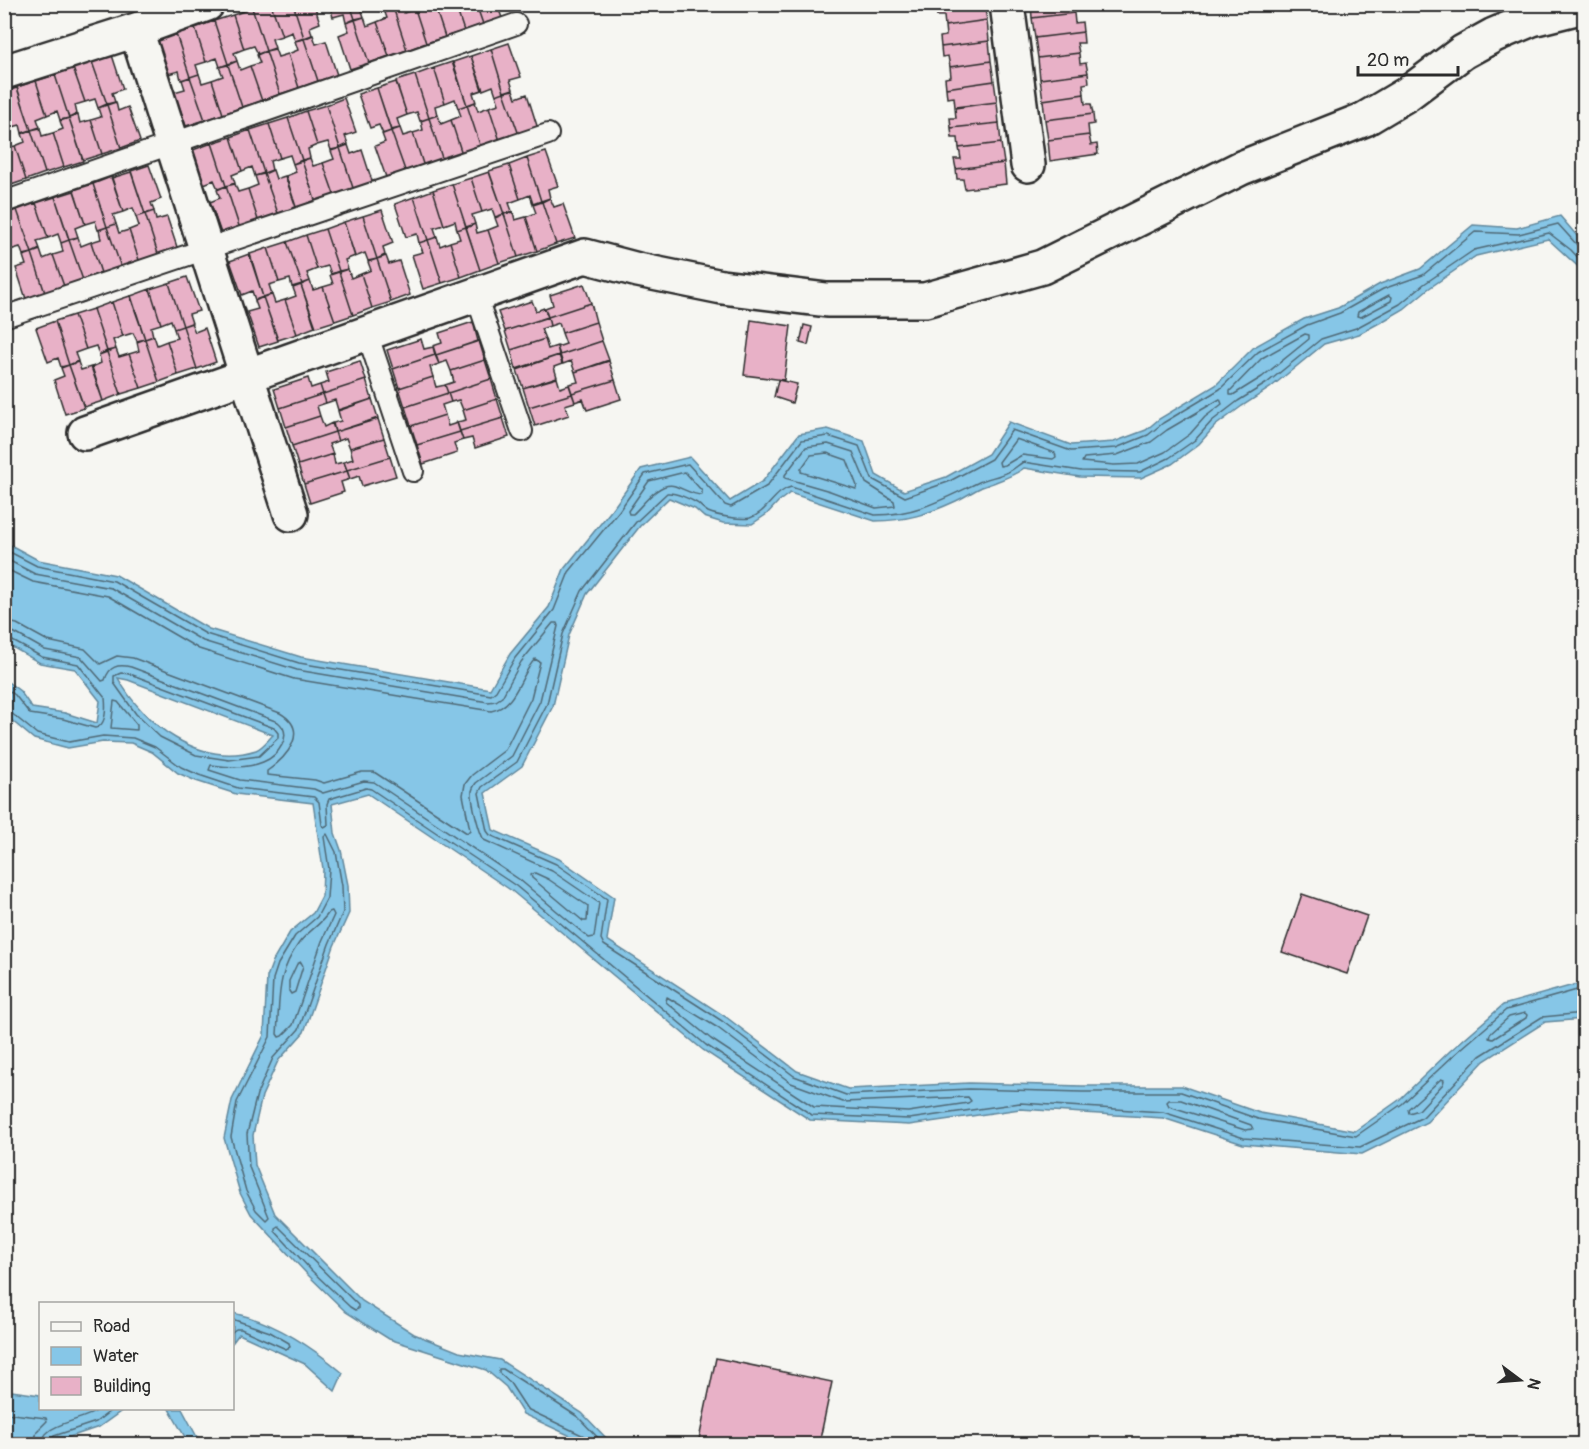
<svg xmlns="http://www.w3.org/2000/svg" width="1589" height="1449" viewBox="0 0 1589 1449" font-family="Pangolin,sans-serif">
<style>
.water{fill:#86c6e7;stroke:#62889c;stroke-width:1.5;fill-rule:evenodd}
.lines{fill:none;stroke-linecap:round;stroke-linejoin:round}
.shore{stroke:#4f6976;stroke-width:1.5}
.building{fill:#e8b1c7;stroke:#2b2b2b;stroke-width:1.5}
.service-casing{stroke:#2b2b2b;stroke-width:24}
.minor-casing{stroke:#2b2b2b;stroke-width:38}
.service{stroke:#f6f6f2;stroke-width:20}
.minor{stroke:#f6f6f2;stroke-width:33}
</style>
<rect width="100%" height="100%" fill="#f6f6f2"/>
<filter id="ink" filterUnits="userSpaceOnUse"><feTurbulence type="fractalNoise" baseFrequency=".0167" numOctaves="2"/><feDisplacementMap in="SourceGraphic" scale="12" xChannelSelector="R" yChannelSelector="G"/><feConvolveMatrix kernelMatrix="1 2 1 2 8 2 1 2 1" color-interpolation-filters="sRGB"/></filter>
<g filter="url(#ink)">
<path class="water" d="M1560 216 1584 244V272L1548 239 1476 256 1428 289 1404 309 1383 321 1359 334 1324 344 1270 388 1242 406 1215 426 1199 444 1172 464 1141 478 1080 477 1024 468C1011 478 997 481 982 487 973 491 965 497 956 501 928 514 906 521 875 521L790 493 778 502 767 514 752 524 723 523 704 517 695 509 669 498 640 526 587 594 569 635 553 706 522 766 485 793 493 830 559 859 614 897 607 940 726 1017 797 1071 848 1089 969 1083 1082 1086H1182L1260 1113 1355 1131 1399 1100 1450 1051 1503 1005 1584 982V1019L1545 1022 1484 1061 1427 1122 1362 1154 1243 1144 1163 1118 1020 1109 909 1125 810 1120 703 1050 512 891 368 794 332 804 335 833 341 850 348 885 349 913 334 946 304 1032 278 1061 262 1096 253 1135 255 1165 275 1214 362 1301 414 1334 459 1352 500 1360 582 1413 612 1444H588L523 1414 506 1387 486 1370 389 1339 346 1312 307 1274 251 1214 240 1193 224 1138 232 1100 264 1035 267 977 273 961 290 932 313 913 322 896 323 869 313 803 236 794 196 781 178 773 152 752 131 743 103 742 68 748 34 739 5 715V680L20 691 32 708 65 713 97 723 100 701 75 669 40 663 5 643V542L38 560 116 575 209 629 301 657 490 689 510 654 549 607 564 569 614 507 641 469 690 457 730 501 763 481 799 434 828 429 864 441 876 475 904 491 946 477 988 454 1009 422 1071 445 1114 442 1146 430 1159 419 1216 385 1254 347 1304 319 1338 308 1380 284 1420 269 1473 225 1517 228ZM118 678 128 680 273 735C268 740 262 748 256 750 200 768 143 724 118 678Z
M233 1313C272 1321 312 1347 343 1373L335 1391 305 1364 239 1334 233 1342Z
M4 1390 40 1395V1408L128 1409 123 1410 99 1427 49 1444H5Z
M169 1409H182L197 1437 218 1444H189Z"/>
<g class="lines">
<path class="shore" d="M1584 264 1571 250 1549 233 1474 250 1424 284 1400 304 1380 315 1356 328 1321 339 1267 383 1238 401 1212 421 1195 440 1169 458 1140 472 1081 471 1023 462C1018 465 1013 470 1008 472 998 477 986 478 977 483 942 500 915 515 875 515L791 487C774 491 767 513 750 518 741 520 717 516 708 512 704 510 701 506 697 503 690 499 675 492 667 493L636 522 582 591 563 634 547 704 517 762 482 787 479 793 487 831 490 835 556 864 607 899 601 939 604 945 722 1021 794 1076 846 1095 969 1089 1082 1092H1181L1258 1119 1356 1136 1402 1104 1454 1055 1506 1010 1584 988
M1389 295 1392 297 1391 301 1361 317 1357 316 1358 312Z
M1305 334 1309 335V339L1262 377 1233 395H1230V391L1262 358Z
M1220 399 1222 404 1205 417 1190 434 1165 452 1138 464 1114 465 1082 462 1084 458 1117 455 1151 442 1167 430Z
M1016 439 1055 453 1056 457 1053 459 1022 455 1005 465 1000 466 999 462Z
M828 444 853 452 866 483 894 501 895 506 876 508 830 491 785 478V475L806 447Z
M827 453 847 460 857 486 856 489 801 472V469L811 455Z
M685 472 702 491V495C692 495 684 489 675 486 659 481 643 505 633 514H629L628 511 649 481Z
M4 549 37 566 114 581 206 634 299 663 491 695 496 691 515 658 554 610 569 572 619 511 645 474 688 464 725 505 731 507 767 486 802 440 828 436 859 446 872 479 905 497 948 482 991 459 1012 430 1071 451 1116 448 1148 435 1163 423 1220 389 1258 352 1307 325 1340 313 1383 289 1423 275 1475 232 1519 234 1558 224 1578 246 1584 247
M4 558 35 574 111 588 203 641 297 670 488 702 496 701 502 697 521 662 553 623H557L558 626 540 701 512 756 476 783C474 786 473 787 472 791 471 801 479 832 484 840L552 871 599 903 594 937 589 938 520 880 374 782 364 781 323 793 314 789 240 780 209 770 211 765C227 767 247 769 263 762 278 756 294 735 278 722L131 667C118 664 109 666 105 680L102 681 81 657 45 650 13 632 4 630
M4 568 33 582 108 596 199 649 294 679 491 711C516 707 520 675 535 659L540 662 531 698 505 750 472 775 465 784 463 795 470 830 467 833 374 772H362L324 783 315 780 267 775V771C286 758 311 731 280 713L133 658 117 656 100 664 85 649 48 641 17 624 4 621
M4 638 9 639 42 657 78 664 105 698C106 708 107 726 95 728L63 719 30 714 15 695 4 687
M121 673 130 674 274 728 278 733V738L259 756 229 760 196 755 160 737 136 714 114 683V676Z
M114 701 118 702 137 725V730L111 728Z
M4 711 10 712 37 734 69 742 103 736 133 738 155 747 181 767 199 775 238 788 314 797 319 802 322 825 324 827 328 825 327 804 329 799 366 788 371 789 516 886 706 1045 812 1115 909 1119 1020 1103 1163 1112 1244 1138 1360 1147 1423 1117 1480 1056 1542 1017 1584 1013
M327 834 336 852 342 886 343 912 329 944 299 1029 273 1058 257 1094 247 1134 249 1167 269 1217 266 1220 256 1210 246 1191 231 1137 237 1102 270 1037 273 979 278 964 295 936 317 917 327 898 329 869 324 837Z
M535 873 548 879 588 906 587 921H583L532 878 531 875Z
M332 911 334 915 322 941 293 1025 282 1036 279 1037 277 1034C280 997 276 975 299 943 308 931 321 925 329 912Z
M301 962 303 966 295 992 291 994 289 991V981L297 964Z
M667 997 718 1028 791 1083 843 1102 968 1097 971 1101 968 1103 908 1112 814 1107 711 1039 666 1002Z
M1525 1013 1527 1015 1526 1018 1493 1039 1489 1038 1490 1034 1509 1017Z
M1441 1079 1444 1080 1443 1084 1419 1110 1409 1113 1408 1109Z
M1169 1100H1181L1251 1125 1253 1129 1245 1130 1169 1106 1167 1102Z
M278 1226 358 1305V1309L355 1310 350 1307 311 1270 275 1231V1228Z
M232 1319 270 1332 289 1343 290 1347 286 1349 241 1329H236L232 1332
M4 1413 46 1418 47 1421 37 1431 34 1444
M43 1444C43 1439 44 1435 48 1432 60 1421 86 1420 101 1408
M50 1444 51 1440 54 1436 96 1422 114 1408
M588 1444 584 1436 527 1409 510 1383 499 1373V1369H503L578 1417 604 1444"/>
</g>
<path class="building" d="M263 4H271L282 36 272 39 275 48 266 51 252 8Z
M271 4H293L304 38 295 41 292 32 282 36Z
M293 4H314L320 23 310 27 312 35 304 38Z
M329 4H350L355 19 346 23 344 14 333 17Z
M350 4H371L361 8 364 17 355 19Z
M402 4 404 13 415 9 426 43 407 50 393 7Z
M425 4H434L445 37 426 43 415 9Z
M434 4H455L464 31 445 37Z
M455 4H476L483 24 464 31Z
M476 4H497L502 18 483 24Z
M947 4H984L987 20 945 26 944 16H937L936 6Z
M1031 4H1073L1074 13 1032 18Z
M393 7 407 50 389 56 377 22 387 18 384 10Z
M252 8 266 51 258 54 254 46 244 49 233 15Z
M1074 13 1075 23 1082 22 1083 32 1035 38 1032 18Z
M233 15 244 49 234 53 237 61 228 64 214 21Z
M364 17 367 26 377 22 389 56 369 63 355 20Z
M355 20 369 63 350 69 339 35 349 31 346 23Z
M987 20 989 41 941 47 940 37 946 36 945 26Z
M214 21 228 64 220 67 217 58 206 62 195 28Z
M195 28 206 62 196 65 199 74 190 77 176 34Z
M1083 32 1084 43H1077L1079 53 1038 58 1035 38Z
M176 34 190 77 181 80 179 71 168 74 157 41Z
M313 35 316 44 326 41 337 75 318 81 304 39Z
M304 39 318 81 299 88 288 54 298 50 295 41Z
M989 41 991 61 950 67 948 56 942 57 941 47Z
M509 43 521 77 510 80 513 89 504 92 491 49Z
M275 49 278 57 288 54 299 88 280 94 266 51Z
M491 49 504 92 496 95 493 86 483 90 471 56Z
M266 51 280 94 262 101 250 66 260 63 257 55Z
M1079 53 1080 64 1086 63 1088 73 1040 79 1038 58Z
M112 55 123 89 112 93 115 102 107 104 92 62Z
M471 56 482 90 473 93 476 102 467 105 453 62Z
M237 61 240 70 250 66 262 101 242 107 228 65Z
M991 61 994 81 946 88 945 78 951 77 950 67Z
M92 62 107 104 98 108 95 99 85 102 73 68Z
M452 62 467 105 458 108 455 99 445 103 434 68Z
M228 65 242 107 223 114 212 80 223 76 219 67Z
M73 68 85 102 75 105 77 114 69 118 55 75Z
M434 68 445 103 435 106 437 115 429 118 415 75Z
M1088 73 1089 83 1083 84 1084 94 1043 100 1040 79Z
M199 74 202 83 212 80 223 114 205 120 190 77Z
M55 75 69 118 60 120 57 111 47 115 36 81Z
M415 75 429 118 420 121 417 112 407 115 396 81Z
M190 77 205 120 186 126 174 92 185 89 182 80Z
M36 81 47 115 37 119 40 127 31 130 17 87Z
M994 81 997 102 955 107 954 97 947 98 946 88Z
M396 82 407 115 397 119 400 128 391 130 377 88Z
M17 88 31 130 22 133 20 125 9 128 4 114V92Z
M377 88 391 131 383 134 379 125 370 128 358 94Z
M513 90 516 98 527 94 538 129 519 135 504 92Z
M504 92 519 135 500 141 489 107 499 104 496 95Z
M1084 94 1085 104H1091L1093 114 1045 120 1043 100Z
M344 98 356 132 345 136 348 144 340 148 326 105Z
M116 102 118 111 128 107 140 141 121 148 107 105Z
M475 102 478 111 489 107 500 141 481 148 467 105Z
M997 102 999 123 951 128 950 118H956L955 108Z
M107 105 121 148 102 154 91 120 101 117 98 108Z
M326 105 340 148 331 150 328 142 317 145 306 111Z
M467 105 481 148 462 154 451 120 461 116 458 108Z
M306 111 317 145 308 149 310 158 302 160 288 118Z
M1093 114 1094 124 1088 125 1089 135 1048 140 1045 120Z
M78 115 80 123 91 120 102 154 83 160 69 118Z
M438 115 441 124 451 120 462 154 443 161 429 118Z
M69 118 83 161 64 167 53 133 63 129 60 121Z
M288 118 302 160 293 164 290 155 280 158 269 124Z
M429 118 443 161 424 167 413 133 423 130 421 121Z
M999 123 1001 143 959 148 958 138H952L951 128Z
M269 124 280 158 270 161 272 170 264 173 250 130Z
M40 128 42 136 53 133 64 167 45 173 31 130Z
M400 128 403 136 413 133 424 167 406 173 391 131Z
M31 130 45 173 26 180 15 146 25 142 22 134Z
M250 130 264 173 255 176 252 167 242 171 231 137Z
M391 131 406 173 387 180 375 146 385 142 382 134Z
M1089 135 1091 145 1097 144 1098 154 1050 161 1048 140Z
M231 137 242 171 232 175 235 183 226 186 212 143Z
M212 143 226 186 218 189 214 180 204 184 193 150Z
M1001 143 1004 163 956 169 954 159H961L959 148Z
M348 145 351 154 362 150 373 184 354 191 340 148Z
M15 146 26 180 8 186 4 177V148Z
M340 148 354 191 335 197 323 163 334 159 331 151Z
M546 152 558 186 548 189 550 198 541 201 527 158Z
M310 158 313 166 323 163 335 197 316 203 302 161Z
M527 158 541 201 533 204 530 195 520 199 509 165Z
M302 161 316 203 297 210 286 176 296 172 293 164Z
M1004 163 1006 184 965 189 963 179H957L956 169Z
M149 165 161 199 151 203 154 211 145 214 131 171Z
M509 165 520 199 509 203 512 211 504 214 489 171Z
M273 170 276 179 285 176 297 210 279 216 264 174Z
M131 172 145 214 136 217 133 208 123 212 112 178Z
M489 172 504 214 495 217 492 209 482 212 471 178Z
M264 174 279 216 259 223 248 189 258 185 255 176Z
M111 177 123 212 113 215 116 224 107 227 93 184Z
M471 178 482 212 472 215 475 224 466 227 452 184Z
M93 184 107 227 98 230 95 221 85 224 74 190Z
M235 184 238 192 248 189 259 223 240 229 226 186Z
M452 184 466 227 457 230 455 221 444 225 433 190Z
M226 186 240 229 222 236 210 202 220 198 217 190Z
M433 190 444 225 434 228 437 237 428 240 414 197Z
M74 191 85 224 75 228 78 237 69 239 55 197Z
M55 197 69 240 61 243 58 234 48 238 36 203Z
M414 197 428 240 419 243 417 234 406 237 395 204Z
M550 198 554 207 563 204 575 238 556 244 542 202Z
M542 202 556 244 537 251 526 217 536 213 533 205Z
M36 203 48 238 37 241 40 249 32 253 17 210Z
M17 210 32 253 23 255 20 247 10 250 4 235V214Z
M382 210 393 243 383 247 385 255 377 259 363 216Z
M154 211 156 220 167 217 178 250 159 257 145 214Z
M513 212 515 220 526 217 537 251 518 257 504 214Z
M145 214 159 257 140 263 129 230 139 226 136 217Z
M504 214 518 257 499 263 488 230 498 226 495 218Z
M363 216 377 259 368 261 365 253 355 257 344 222Z
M344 222 355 256 345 260 348 269 339 271 325 229Z
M116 224 119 233 129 230 140 263 122 270 107 227Z
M475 224 477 233 488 230 499 263 480 270 466 228Z
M107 227 122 270 102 276 91 242 101 239 99 230Z
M466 227 480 270 461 277 450 242 460 239 457 230Z
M325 229 339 271 331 274 328 266 317 269 306 235Z
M306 235 317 269 307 273 310 281 302 284 287 242Z
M78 237 81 246 91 242 102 276 84 283 69 240Z
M437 237 440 246 450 242 461 277 442 283 428 240Z
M69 240 84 283 65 289 53 255 63 252 61 243Z
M428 240 442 283 423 289 412 255 423 252 419 243Z
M287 242 302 284 292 287 290 279 279 282 268 248Z
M268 248 279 282 269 285 272 294 263 297 250 254Z
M40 250 43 259 53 255 65 289 46 296 32 253Z
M32 253 46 296 27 302 16 268 26 265 23 256Z
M249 254 263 297 255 300 252 291 242 295 230 261Z
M386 256 389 264 399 261 410 295 391 302 377 259Z
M377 259 391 302 372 308 361 274 371 270 368 262Z
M348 269 351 278 361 274 372 308 353 315 339 272Z
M339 272 353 315 335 321 323 287 333 284 330 275Z
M187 277 199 311 189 314 192 323 183 326 169 283Z
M4 281 14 308 4 311Z
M310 281 313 290 323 287 335 321 316 327 301 285Z
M169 283 183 326 174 329 171 320 161 324 150 289Z
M584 284 591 303 548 317 545 308 553 305 550 295Z
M301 285 315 327 297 334 285 300 296 296 293 288Z
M150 289 161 324 151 327 153 336 145 339 131 296Z
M272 295 275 303 285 300 297 334 278 340 263 297Z
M130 296 145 339 137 341 133 333 123 336 112 302Z
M263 297 278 341 259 347 247 312 258 309 255 301Z
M532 301 536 311 544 308 548 317 505 331 498 312Z
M112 302 123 336 113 340 116 349 107 351 93 309Z
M591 303 596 322 562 333 559 323 550 326 548 317Z
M93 309 107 351 99 355 96 346 86 349 74 315Z
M74 315 86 349 75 353 78 361 69 365 55 321Z
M548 317 550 326 541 329 545 339 511 350 505 331Z
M751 320 791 326 784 380 744 375Z
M55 321 69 365 61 367 58 358 48 362 36 328Z
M473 322 478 341 436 355 433 346 442 343 439 333Z
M596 322 602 341 560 355 557 347 566 344 562 333Z
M191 323 195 332 205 328 216 362 197 369 183 326Z
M804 325 812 327 808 345 800 343Z
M183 326 197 369 178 375 167 341 177 338 174 329Z
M154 336 157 345 167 341 178 375 159 382 145 339Z
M145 339 159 382 141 388 129 354 139 351 137 342Z
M421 339 424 349 433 347 435 355 393 369 387 350Z
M545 339 548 349 557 346 559 355 516 369 511 350Z
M479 341 485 360 451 371 447 361 439 364 436 355Z
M602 341 609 360 575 372 571 361 563 364 560 355Z
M116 349 119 357 129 354 141 388 121 394 107 352Z
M107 352 121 394 103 401 92 367 101 363 99 355Z
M435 355 439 364 430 367 433 377 399 388 393 369Z
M559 355 562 364 554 367 557 377 523 388 517 370Z
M485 360 491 379 448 393 445 385 454 382 451 371Z
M360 361 366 380 323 394 320 385 329 382 326 372Z
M609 361 615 380 572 393 569 384 578 382 575 372Z
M78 362 81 370 91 367 103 401 84 407 69 365Z
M69 365 84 408 65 414 54 380 64 376 61 368Z
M433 377 436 387 445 385 448 393 405 407 399 388Z
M308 378 311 388 320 385 323 394 280 408 274 389Z
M557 378 560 388 569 385 572 394 529 407 523 388Z
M491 379 497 399 463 410 459 400 451 402 448 393Z
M366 380 372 399 338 410 335 400 326 403 323 394Z
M615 380 621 399 587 410 583 399 575 402 572 393Z
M778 380 797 384 792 403 774 397Z
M448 393 451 402 442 405 445 415 411 426 405 407Z
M323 394 326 403 317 406 320 416 286 427 280 408Z
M572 394 575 402 565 405 569 415 535 426 529 407Z
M372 399 378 418 335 432 333 423 341 421 338 411Z
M497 399 503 418 460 431 457 422 466 420 463 410Z
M445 415 448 426 457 423 460 432 417 445 411 426Z
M320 416 324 427 332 423 335 432 292 446 286 427Z
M503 418 509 437 475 448 472 438 463 440 460 431Z
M378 419 384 438 350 448 346 438 338 441 335 432Z
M335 432 338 441 329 444 333 454 298 465 292 446Z
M460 432 463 440 454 443 457 453 423 464 417 445Z
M384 438 390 457 347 470 344 462 353 459 350 448Z
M333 454 335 464 344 462 347 471 304 484 298 465Z
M390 457 396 476 362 486 359 476 350 479 347 470Z
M347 471 350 479 341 482 344 492 310 503 304 484Z
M1302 894 1367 916 1347 974 1282 952Z
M716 1358 832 1382 819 1444H698Z"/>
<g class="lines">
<g class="service-casing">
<path id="service" d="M4 202 516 24
M476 295 522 431
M4 317 548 134
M367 333 413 471"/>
</g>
<g class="minor-casing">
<path id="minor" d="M1007 4 1028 165
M136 30 291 514
M4 72 136 30 207 4
M85 433 585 256 638 270 722 287 827 300H925L1042 267 1241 168 1365 119 1407 94 1463 52 1494 35 1532 19 1584 6"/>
</g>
<use href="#service" class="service"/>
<use href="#minor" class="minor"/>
</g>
</g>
<rect width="1589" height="1449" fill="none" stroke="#f6f6f2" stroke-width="24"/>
<rect x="12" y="12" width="1565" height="1425" fill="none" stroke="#2b2b2b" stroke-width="2" filter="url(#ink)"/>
<rect x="39" y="1302" width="195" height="108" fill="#f6f6f2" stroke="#a5a5a2" stroke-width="1.5"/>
<rect x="51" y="1322" width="30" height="9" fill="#f6f6f2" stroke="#a5a5a2" stroke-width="1.5"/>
<text x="93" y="1332" font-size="18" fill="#2b2b2b">Road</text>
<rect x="51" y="1347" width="30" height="18" fill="#86c6e7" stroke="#a5a5a2" stroke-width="1.5"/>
<text x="93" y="1362" font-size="18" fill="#2b2b2b">Water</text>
<rect x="51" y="1377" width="30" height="18" fill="#e8b1c7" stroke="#a5a5a2" stroke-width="1.5"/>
<text x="93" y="1392" font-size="18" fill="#2b2b2b">Building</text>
<g transform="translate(1520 1380) rotate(106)" stroke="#f6f6f2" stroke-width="4.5" paint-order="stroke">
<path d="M0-4.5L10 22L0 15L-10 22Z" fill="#2b2b2b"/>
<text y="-9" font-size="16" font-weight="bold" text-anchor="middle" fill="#2b2b2b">N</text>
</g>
<path d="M1358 66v9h100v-9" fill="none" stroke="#2b2b2b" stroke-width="3"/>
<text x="1367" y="66" font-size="18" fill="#2b2b2b" stroke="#f6f6f2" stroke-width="4.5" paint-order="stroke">20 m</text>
</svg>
